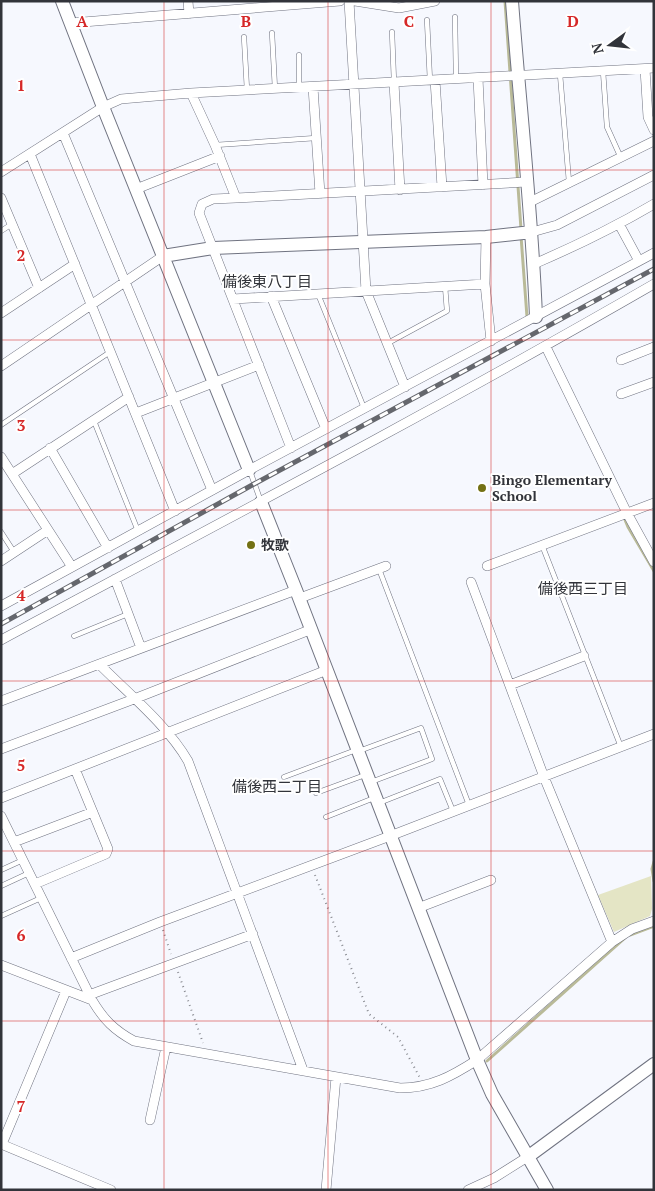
<svg xmlns="http://www.w3.org/2000/svg" width="655" height="1191" viewBox="0 0 655 1191" font-family="'PT Serif','Noto Sans JP',serif">
<style>
.green{fill:#e4e5c5}
.lines{fill:none;stroke-linecap:round;stroke-linejoin:round}
.stream{stroke:#b9ba98;stroke-width:3}
.lane-casing{stroke:#707381;stroke-width:5.5}
.street-casing{stroke:#707381;stroke-width:10}
.secondary-casing{stroke:#707381;stroke-width:14}
.path{stroke:#8b8d93;stroke-width:2;stroke-dasharray:1 4;stroke-linecap:butt}
.lane{stroke:#fff;stroke-width:4.5}
.street{stroke:#fff;stroke-width:9}
.secondary{stroke:#fff;stroke-width:12}
.rail-casing{stroke:#65676d;stroke-width:5}
.rail{stroke:#fff;stroke-width:3;stroke-dasharray:9;stroke-linecap:butt}
.grid{fill:none;stroke:#d62828;stroke-width:1;stroke-opacity:0.55}
.poi-dot{fill:#737114;stroke:#fff;stroke-width:2}
.labels{text-anchor:middle;stroke-width:4;stroke-linejoin:round;paint-order:stroke}
.poi-label{font-size:14px;font-weight:bold;fill:#32343a;stroke:#fff;text-anchor:start}
.neighbourhood-label{font-size:15px;fill:#32343a;stroke:#fff}
.grid-label{font-size:16px;text-anchor:middle;font-weight:bold;fill:#d62828;stroke:#fff;stroke-width:4;stroke-linejoin:round;paint-order:stroke}
</style>
<rect width="100%" height="100%" fill="#f6f8fe"/>
<path class="green" d="M651 876 652 909 650 916 614 932 598 895Z"/>
<g class="lines">
<path class="stream" d="M505 1 521 229
M521 236 527 317
M623 515 628 527 654 571
M654 862 652 869 654 881
M630 935 654 926
M487 1061 625 938"/>
<g class="lane-casing">
<path id="lane" d="M455 17 456 78
M427 20 430 81
M392 32 394 82
M272 33 275 89
M244 37 247 90
M299 55V87
M603 71 607 127 621 158
M560 74 569 182
M215 145 316 138
M1 231 12 224
M318 294 364 408
M388 343 447 311 445 286
M94 421 138 531
M1 425 110 352
M250 471 261 502
M1 532 14 552
M542 545 621 747
M379 569 469 805
M74 636 128 614
M359 751 421 728 432 759 371 782
M284 777 356 750
M316 793 365 775
M379 803 440 779 453 811
M326 817 374 798
M1 870 23 860
M1 886 29 873
M1 916 41 898"/>
</g>
<g class="street-casing">
<path id="street" d="M188 1 189 14
M349 1 366 291 405 387
M355 1 399 8 435 1
M71 23 340 1
M645 69 648 117 654 130
M478 78 483 185
M435 80 442 187
M394 83 400 190
M313 87 320 194
M191 93 215 145 236 198
M63 133 212 490
M30 154 175 511
M1 172 103 107 121 99 191 93 654 68
M136 189 220 156
M1 198 39 288
M528 203 654 141
M619 224 639 261
M532 232 557 225 654 175
M486 237 485 284 491 341
M534 264C576 246 615 227 654 204
M271 296 326 429
M233 299 485 284
M1 313 75 264
M546 347 627 513 654 562
M621 360 654 347
M1 366 163 256
M621 394 654 382
M136 413 259 365
M50 448 108 548
M291 448 199 213 202 204 213 199 236 198 526 182
M1 457 72 567
M12 474 129 397
M1 561 48 530
M487 566 654 503
M115 579 141 648
M471 582 544 777 612 942
M300 598 386 566
M1 606 249 470 654 253
M1 640C220 523 439 408 654 284
M99 664C128 693 168 726 188 761L303 1070
M510 685 584 656
M1 701 296 590
M1 749 134 699 312 629
M1 798 327 670
M1 816 92 1000C104 1020 114 1030 134 1041L400 1088C431 1088 452 1076 477 1060L612 942 632 929 654 921
M14 842 93 812
M35 884 106 854 108 849 75 769
M418 908 491 880
M71 958 160 922 390 836 654 734
M1 965 92 1000
M89 995 253 934
M150 1120 166 1047
M1 1144 111 1190
M2 1144 66 991
M326 1190 336 1077
M468 1190 494 1178 529 1156"/>
</g>
<g class="secondary-casing">
<path id="secondary" d="M62 1 103 107 249 470
M512 1C520 107 532 212 536 317
M163 256 213 248 486 237 532 232
M261 502 296 590 477 1060 492 1094 547 1190
M529 1156 654 1064"/>
</g>
<path class="path" d="M315 875 369 1014 398 1037 420 1078
M163 930 171 954
M178 972 203 1043"/>
<use href="#lane" class="lane"/>
<use href="#street" class="street"/>
<use href="#secondary" class="secondary"/>
<g class="rail-casing">
<path id="rail" d="M1 624 254 484 654 269"/>
</g>
<use href="#rail" class="rail"/>
</g>
<path class="grid" d="M164 1V1190M328 1V1190M491 1V1190M1 170H654M1 340H654M1 510H654M1 681H654M1 851H654M1 1021H654"/>
<g class="poi-dot">
<circle cx="482" cy="488" r="5"/>
<circle cx="251" cy="545" r="5"/>
</g>
<g class="labels">
<g class="poi-label">
<text x="492" y="485">Bingo Elementary<tspan x="492" dy="16">School</tspan></text>
<text x="261" y="550">牧歌</text>
</g>
<g class="neighbourhood-label">
<text x="267" y="287">備後東八丁目</text>
<text x="583" y="594">備後西三丁目</text>
<text x="277" y="792">備後西二丁目</text>
</g>
</g>
<g class="grid-label">
<text x="82" y="27">A</text>
<text x="246" y="27">B</text>
<text x="409" y="27">C</text>
<text x="573" y="27">D</text>
<text x="21" y="91">1</text>
<text x="21" y="261">2</text>
<text x="21" y="431">3</text>
<text x="21" y="601">4</text>
<text x="21" y="771">5</text>
<text x="21" y="941">6</text>
<text x="21" y="1112">7</text>
</g>
<rect width="655" height="1191" fill="none" stroke="#32343a" stroke-width="5"/>
<g transform="translate(610 45) rotate(255)" stroke="#ffffff" stroke-width="4" paint-order="stroke">
<path d="M0-4L9 19L0 12L-9 19Z" fill="#32343a"/>
<text y="-8" font-size="14" font-weight="bold" text-anchor="middle" fill="#32343a">N</text>
</g>
</svg>
